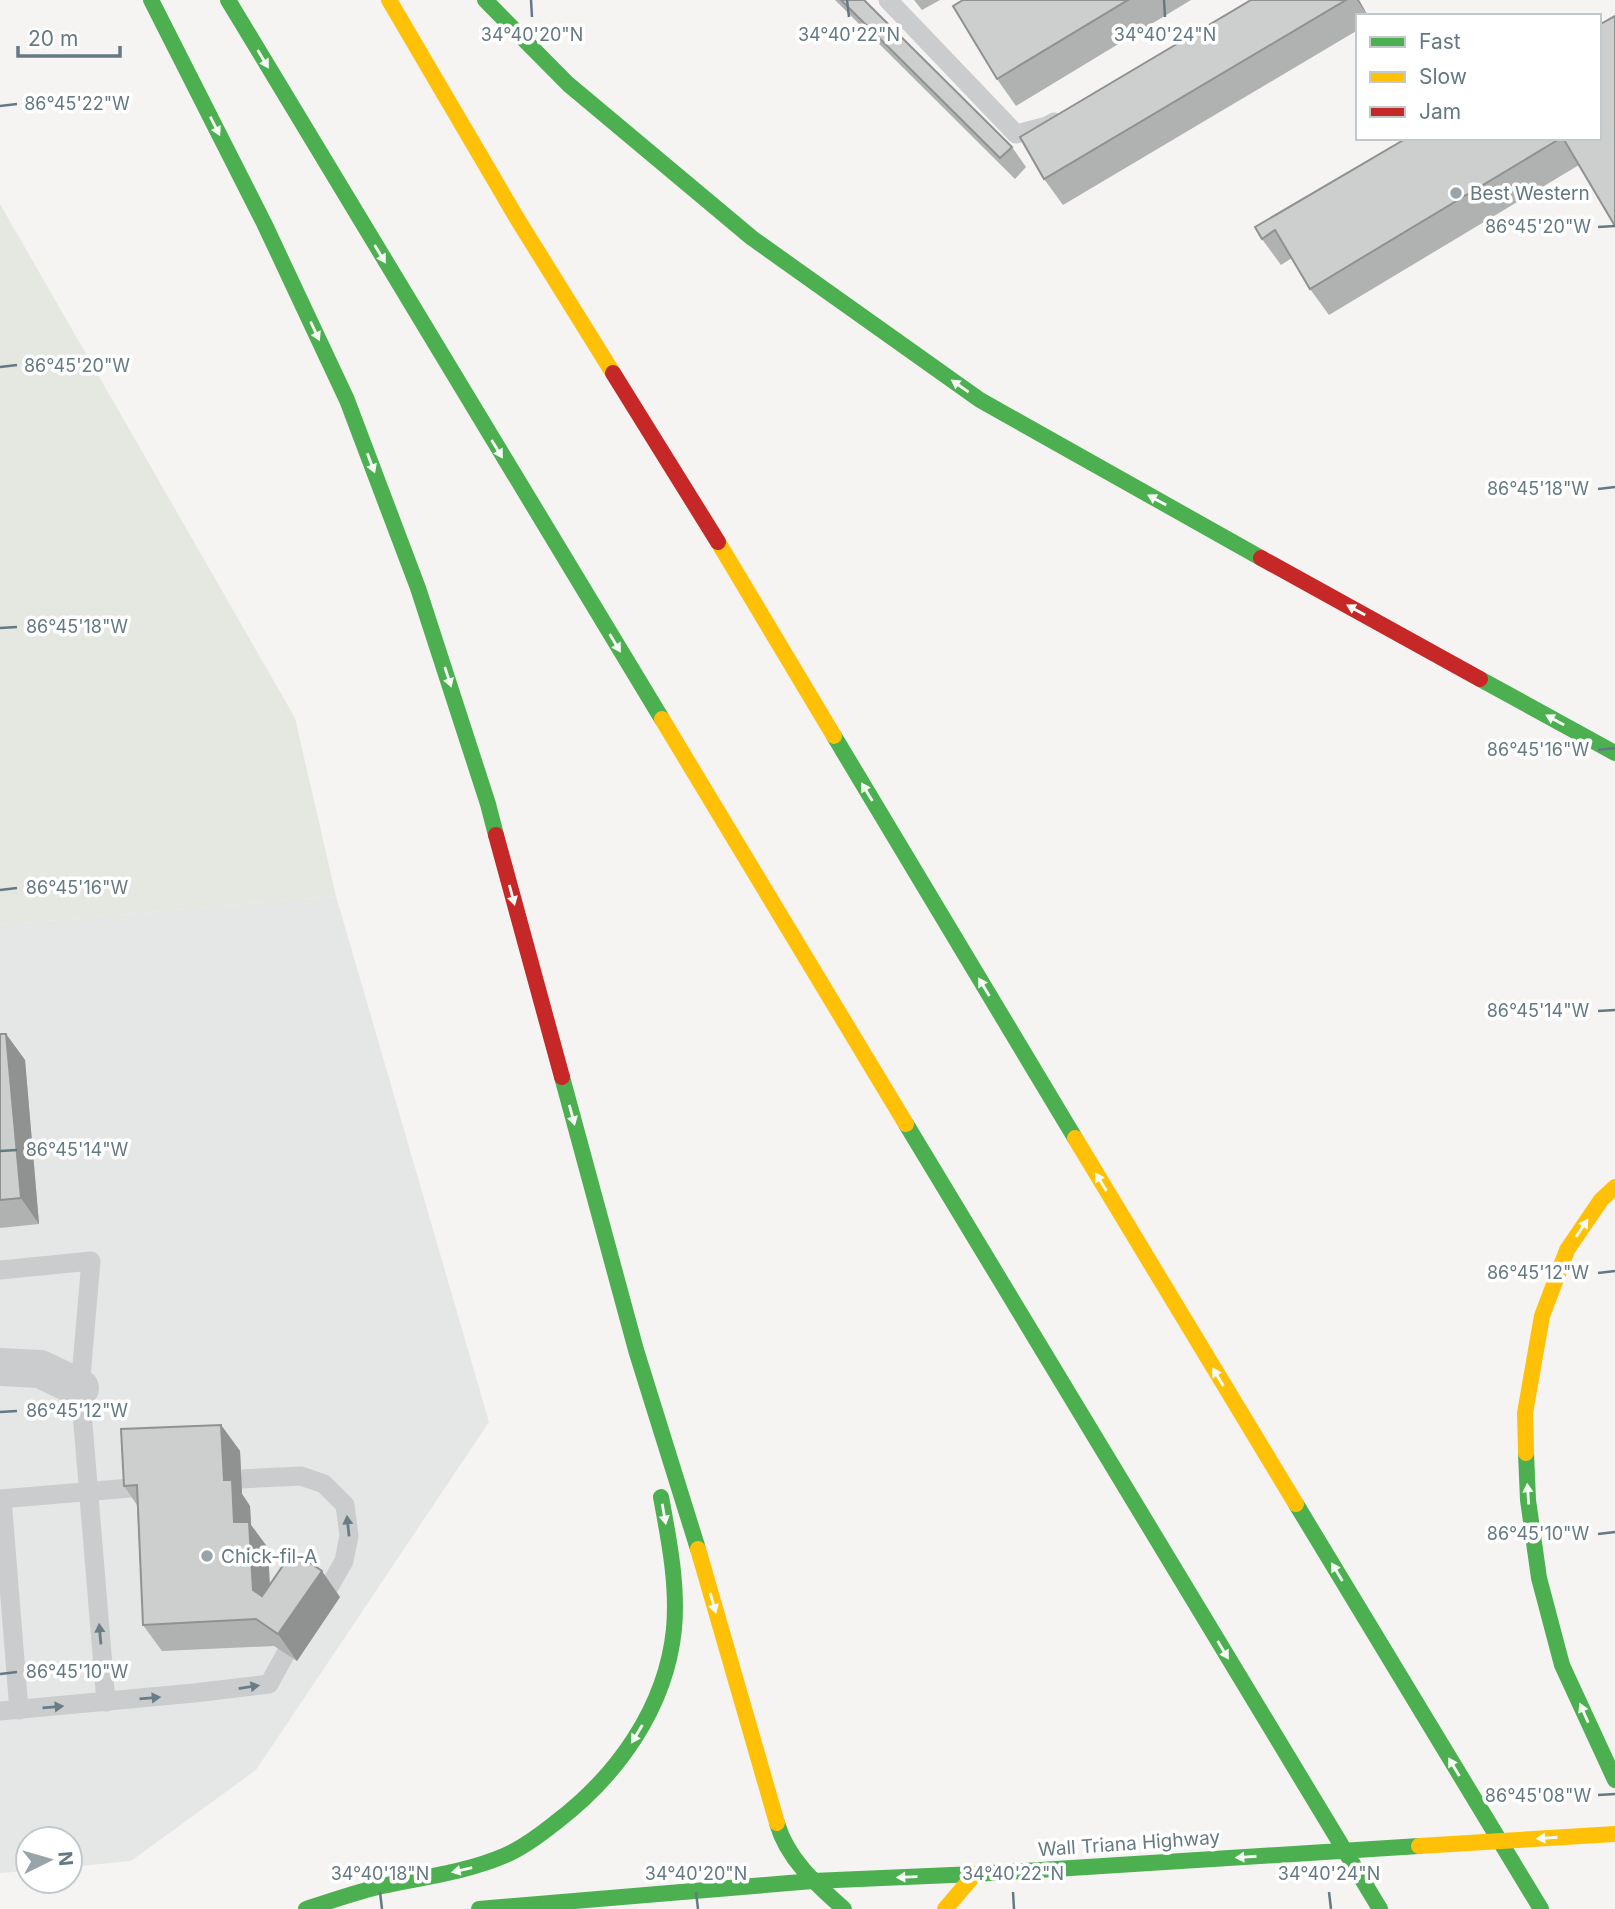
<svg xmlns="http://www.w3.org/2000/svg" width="1615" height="1909" viewBox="0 0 1615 1909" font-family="Inter,sans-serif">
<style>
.built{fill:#e5e6e6}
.green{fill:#e5e7e1}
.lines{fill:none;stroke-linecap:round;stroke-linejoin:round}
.lane{stroke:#cacccd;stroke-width:19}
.street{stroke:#cacccd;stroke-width:38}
.fast{stroke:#4caf50;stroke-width:16}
.slow{stroke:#ffc107;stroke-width:16}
.jam{stroke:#c62828;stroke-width:16}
.wall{fill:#b0b2b2}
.shaded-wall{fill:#909191}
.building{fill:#cdcfcf;stroke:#909191;stroke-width:2}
.oneway{fill:#f6fbf6}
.oneway2{fill:#6a7d87}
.ticks{fill:none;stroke:#657983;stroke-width:2.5}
.poi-dot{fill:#97a4aa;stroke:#fff;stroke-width:2.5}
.labels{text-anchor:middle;stroke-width:7;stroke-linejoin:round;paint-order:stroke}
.poi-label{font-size:19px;fill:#657983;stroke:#fff;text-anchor:start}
.street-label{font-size:19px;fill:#657983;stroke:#fff}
.ticks-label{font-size:18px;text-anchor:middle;fill:#657983;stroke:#fff;stroke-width:7;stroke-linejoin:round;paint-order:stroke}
</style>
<rect width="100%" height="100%" fill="#f5f4f3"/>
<path class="built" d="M336 896 489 1422 256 1770 131 1861 70 1867V1839H28V1871L0 1873V925Z"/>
<path class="green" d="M0 204 295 718 336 896 0 925Z"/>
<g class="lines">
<path class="lane" d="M888 0 1016 134 1047 126 1054 122
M0 1270 91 1261 80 1388 106 1702
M241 1479 301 1476 324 1484 345 1505 349 1536 344 1561 328 1589
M0 1499 142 1487
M2 1499 19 1710
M0 1711 194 1693 269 1684 286 1653"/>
<path class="street" d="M0 1367 40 1369 80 1388"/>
<path class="fast" d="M151 0 264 223 347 400 418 588 488 804 496 835
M228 0 662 719
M485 0 568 84 752 238 980 400 1261 558
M1480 679 1615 753
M834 736 1075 1138
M562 1077 636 1350 698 1549
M906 1124 1380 1909
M1526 1453 1528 1500 1539 1578 1562 1665 1615 1780
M1296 1504 1541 1909
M777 1823C787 1859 817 1885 844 1909
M306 1909C331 1901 356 1892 382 1886 424 1877 467 1872 506 1855 524 1847 540 1835 555 1823 617 1776 666 1708 674 1629 678 1585 669 1540 661 1497
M479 1909 813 1881 975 1874 1419 1846"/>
<path class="slow" d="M389 0 518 220 613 373
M718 542 834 736
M662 719 906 1124
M1075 1138 1296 1504
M1526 1453 1525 1413 1542 1316 1567 1250 1601 1200 1615 1187
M698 1549 777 1823
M1419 1846 1615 1834
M945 1909 975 1874"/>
<path class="jam" d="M613 373 718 542
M1261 558 1480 679
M496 835 562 1077"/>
</g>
<path class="wall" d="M835 0H864L1012 147 1026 167 1015 179Z
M914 0H940L922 10Z
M963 0H1191L1016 106 997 79Z
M1251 0H1359L1368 16H1358V30L1063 205 1044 179Z
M1407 138H1599L1579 165 1329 315 1310 289 1292 258 1281 265 1262 239Z
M0 1034H6L25 1060 39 1224 0 1228Z
M221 1425 240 1451 242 1494 250 1506 251 1525 268 1548 270 1585 340 1597 297 1661 274 1646 162 1651 143 1625 137 1505 124 1486Z"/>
<path class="shaded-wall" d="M1357 0H1359L1368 16Z
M6 1034 25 1060 39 1224 21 1198Z
M221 1425 240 1451 242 1494 250 1506 251 1525 268 1548 271 1617 253 1590 234 1522 224 1480Z
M322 1571 340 1597 297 1661 278 1634Z"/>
<path class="building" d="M841 0H864L1012 147 1000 158Z
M963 0H1128L997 79 953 6Z
M1251 0H1346L1044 179 1020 137Z
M1615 16V226L1563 138H1599V25Z
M1407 138H1561L1310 289 1275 230 1262 239 1255 227Z
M0 1034H6L21 1198 0 1200Z
M221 1425 224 1480H232L234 1522H249L253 1590 262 1596 293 1551 322 1571 278 1634 256 1619 143 1625 137 1485 124 1486 121 1429Z"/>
<defs><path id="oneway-solid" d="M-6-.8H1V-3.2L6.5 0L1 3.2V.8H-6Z" transform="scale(1.75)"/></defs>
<g class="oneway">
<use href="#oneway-solid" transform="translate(263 59) rotate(59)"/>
<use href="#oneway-solid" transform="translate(215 126) rotate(63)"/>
<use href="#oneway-solid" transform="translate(380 254) rotate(59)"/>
<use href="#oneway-solid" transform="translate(315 331) rotate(65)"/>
<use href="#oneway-solid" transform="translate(960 386) rotate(-145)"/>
<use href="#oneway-solid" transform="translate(497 449) rotate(59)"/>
<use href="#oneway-solid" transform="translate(371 463) rotate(69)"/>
<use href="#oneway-solid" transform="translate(1157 500) rotate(-151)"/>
<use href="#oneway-solid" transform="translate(1356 610) rotate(-151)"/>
<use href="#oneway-solid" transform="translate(615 643) rotate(59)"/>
<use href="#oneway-solid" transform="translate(448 677) rotate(72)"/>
<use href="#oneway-solid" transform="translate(1555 720) rotate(-151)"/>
<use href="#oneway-solid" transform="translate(867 792) rotate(-121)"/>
<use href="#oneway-solid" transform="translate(512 895) rotate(75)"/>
<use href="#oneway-solid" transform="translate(984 987) rotate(-121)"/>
<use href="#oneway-solid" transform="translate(572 1115) rotate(75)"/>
<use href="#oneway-solid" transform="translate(1101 1182) rotate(-121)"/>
<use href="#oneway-solid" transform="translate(1582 1228) rotate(-56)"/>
<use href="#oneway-solid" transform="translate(1218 1377) rotate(-121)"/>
<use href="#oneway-solid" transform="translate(1528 1494) rotate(-94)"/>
<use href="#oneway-solid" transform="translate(664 1514) rotate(80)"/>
<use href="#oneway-solid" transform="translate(1337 1572) rotate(-121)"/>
<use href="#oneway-solid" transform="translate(713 1603) rotate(74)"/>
<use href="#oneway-solid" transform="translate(1223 1650) rotate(59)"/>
<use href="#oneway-solid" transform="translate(1584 1713) rotate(-114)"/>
<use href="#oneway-solid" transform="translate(637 1734) rotate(121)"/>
<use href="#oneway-solid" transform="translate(1454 1767) rotate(-121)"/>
<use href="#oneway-solid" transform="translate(1547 1838) rotate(176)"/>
<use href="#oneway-solid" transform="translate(1246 1857) rotate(176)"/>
<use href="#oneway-solid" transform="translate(462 1870) rotate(167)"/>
<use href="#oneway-solid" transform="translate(907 1877) rotate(178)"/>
</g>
<g class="oneway2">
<use href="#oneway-solid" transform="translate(348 1526) rotate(-96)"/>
<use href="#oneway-solid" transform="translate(100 1634) rotate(-95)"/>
<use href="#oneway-solid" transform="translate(249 1687) rotate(-9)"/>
<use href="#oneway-solid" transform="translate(150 1698) rotate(-5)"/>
<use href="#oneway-solid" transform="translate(53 1707) rotate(-5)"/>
</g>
<path class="ticks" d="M531 0 532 17M847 0 849 17M1164 0 1165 17M0 106 17 104M1598 227 1615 226M0 367 17 365M1598 489 1615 487M0 628 17 627M1598 750 1615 748M0 890 17 888M1598 1011 1615 1010M0 1151 17 1150M1598 1273 1615 1271M0 1412 17 1411M1598 1534 1615 1532M0 1674 17 1672M1598 1795 1615 1794M380 1892 382 1909M696 1892 698 1909M1013 1892 1014 1909M1329 1892 1331 1909"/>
<g class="poi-dot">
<circle cx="1456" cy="193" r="7"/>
<circle cx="207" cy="1556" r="7"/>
</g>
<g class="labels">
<g class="poi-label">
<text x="1470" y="200">Best Western</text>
<text x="221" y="1563">Chick-fil-A</text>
</g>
<g class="street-label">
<text transform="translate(1129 1843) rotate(-4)" y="7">Wall Triana Highway</text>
</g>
</g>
<g class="ticks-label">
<text x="532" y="41">34°40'20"N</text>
<text x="849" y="41">34°40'22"N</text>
<text x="1165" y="41">34°40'24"N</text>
<text x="77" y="110">86°45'22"W</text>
<text x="1538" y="233">86°45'20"W</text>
<text x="77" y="372">86°45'20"W</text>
<text x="1538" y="495">86°45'18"W</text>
<text x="77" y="633">86°45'18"W</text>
<text x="1538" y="756">86°45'16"W</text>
<text x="77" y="894">86°45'16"W</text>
<text x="1538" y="1017">86°45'14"W</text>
<text x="77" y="1156">86°45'14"W</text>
<text x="1538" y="1279">86°45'12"W</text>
<text x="77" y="1417">86°45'12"W</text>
<text x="1538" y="1540">86°45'10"W</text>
<text x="77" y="1678">86°45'10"W</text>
<text x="1538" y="1802">86°45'08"W</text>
<text x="380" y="1880">34°40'18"N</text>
<text x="696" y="1880">34°40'20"N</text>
<text x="1013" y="1880">34°40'22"N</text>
<text x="1329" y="1880">34°40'24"N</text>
</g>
<rect x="1356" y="14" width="245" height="126" fill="#ffffff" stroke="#c1c9cd" stroke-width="2"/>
<rect x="1370" y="37" width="35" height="10" fill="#4caf50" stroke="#c1c9cd" stroke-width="2"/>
<text x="1419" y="49" font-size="21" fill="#657983">Fast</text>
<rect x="1370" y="72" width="35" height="10" fill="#ffc107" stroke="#c1c9cd" stroke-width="2"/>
<text x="1419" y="84" font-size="21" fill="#657983">Slow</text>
<rect x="1370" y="107" width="35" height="10" fill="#c62828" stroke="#c1c9cd" stroke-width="2"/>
<text x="1419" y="119" font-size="21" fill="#657983">Jam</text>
<g transform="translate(49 1860) rotate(85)"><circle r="33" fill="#ffffff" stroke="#c1c9cd" stroke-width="2"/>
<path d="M0-5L12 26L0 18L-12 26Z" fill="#97a4aa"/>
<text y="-10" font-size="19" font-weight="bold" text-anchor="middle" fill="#657983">N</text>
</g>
<path d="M18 46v10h102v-10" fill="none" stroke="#657983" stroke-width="3.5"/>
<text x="28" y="46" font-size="21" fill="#657983" stroke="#ffffff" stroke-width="5" paint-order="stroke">20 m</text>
</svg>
